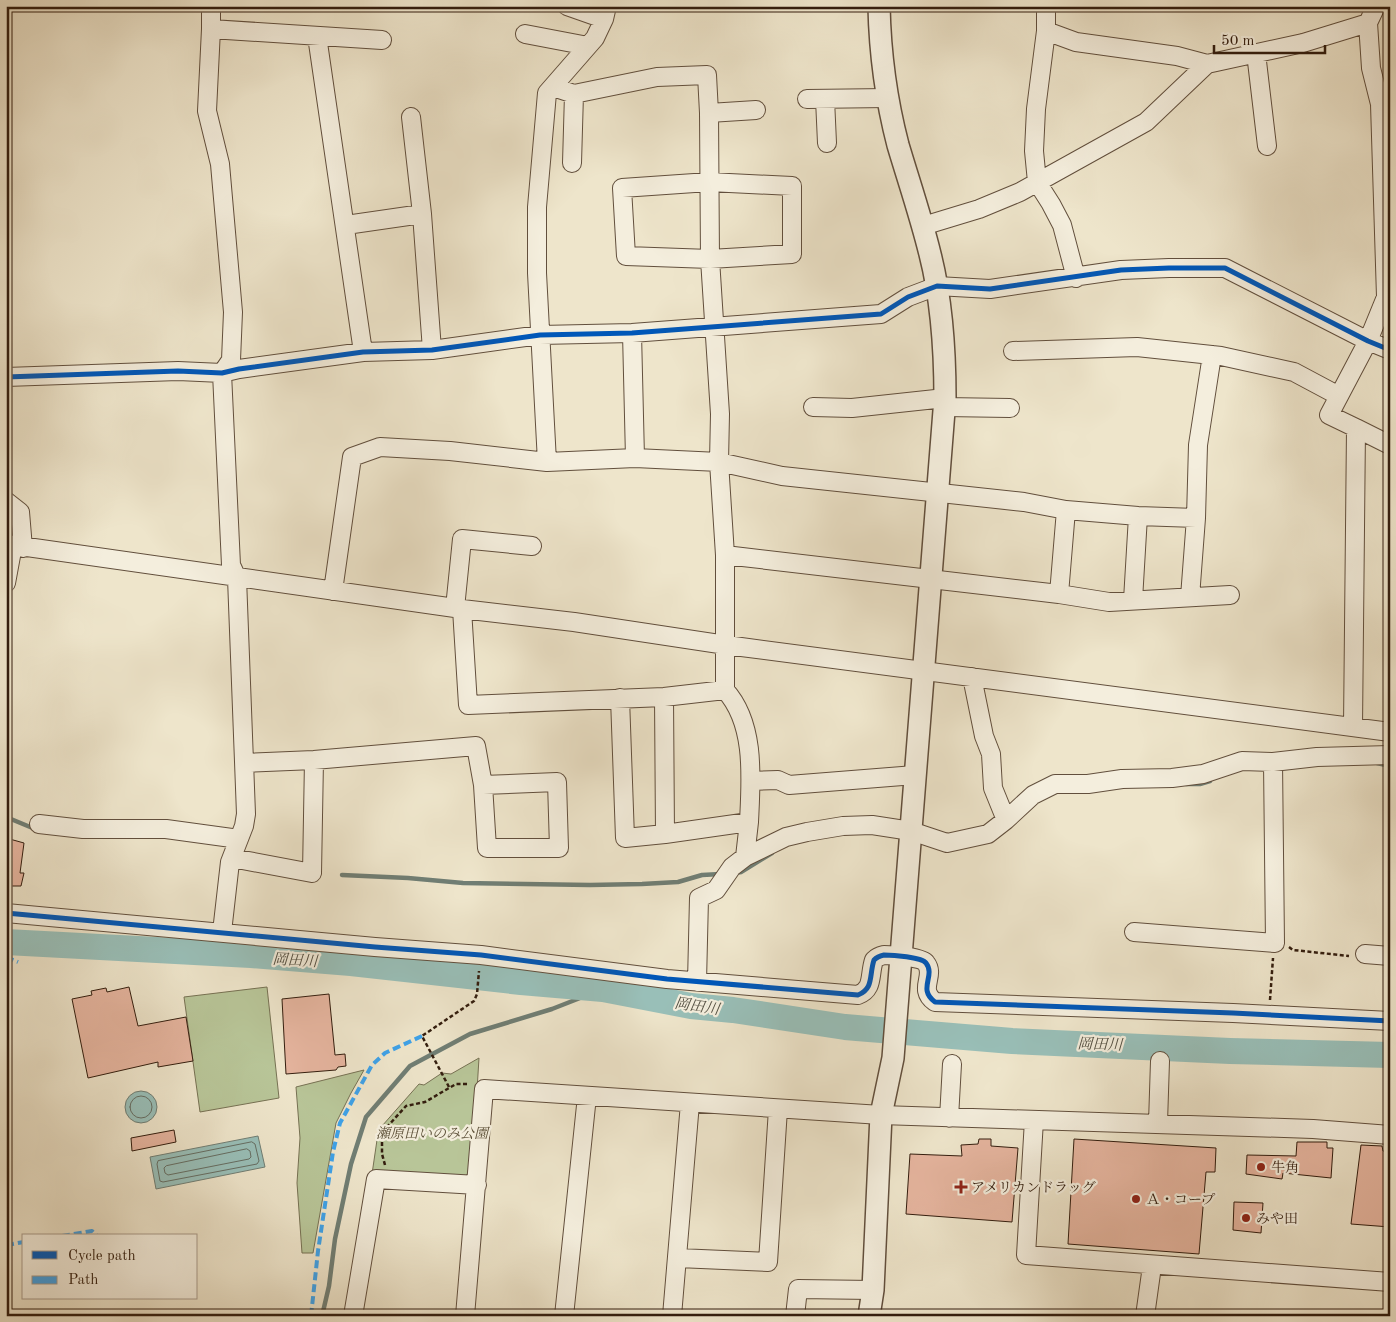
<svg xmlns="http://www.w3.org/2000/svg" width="1396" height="1322" viewBox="0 0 1396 1322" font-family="'Old Standard TT','Noto Serif JP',serif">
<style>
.green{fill:#b8c598;stroke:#767153}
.water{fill:#99bfb8;stroke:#707e74}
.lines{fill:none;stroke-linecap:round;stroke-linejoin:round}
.shore{stroke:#666e63;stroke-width:1}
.stream{stroke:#707e74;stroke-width:4.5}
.river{stroke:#99bfb8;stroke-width:26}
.building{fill:#e5b49e;stroke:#331d0e}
.minor-casing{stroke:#624f3d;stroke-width:20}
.tertiary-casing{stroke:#624f3d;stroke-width:24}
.path{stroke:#331d0e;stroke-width:2.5;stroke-dasharray:4 2.5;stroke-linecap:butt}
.minor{stroke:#f4eedd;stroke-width:18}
.tertiary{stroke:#f4eedd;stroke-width:21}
.quiet{stroke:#3ea2e9;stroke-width:4;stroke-dasharray:8 4;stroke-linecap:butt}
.cycleway-casing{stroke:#f4eedd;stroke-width:8}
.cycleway{stroke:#0057b8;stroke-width:5}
.poi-dot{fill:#8f2418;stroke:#f4eedd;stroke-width:2}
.labels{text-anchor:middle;stroke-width:4.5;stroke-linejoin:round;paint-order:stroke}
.park-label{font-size:14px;font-style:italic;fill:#5b4f37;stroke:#f4eedd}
.poi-label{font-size:14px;fill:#331d0e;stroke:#f4eedd;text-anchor:start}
.water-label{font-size:15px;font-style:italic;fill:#524e41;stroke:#f4eedd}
</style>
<rect width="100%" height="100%" fill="#eee5cb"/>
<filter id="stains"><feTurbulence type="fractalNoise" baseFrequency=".004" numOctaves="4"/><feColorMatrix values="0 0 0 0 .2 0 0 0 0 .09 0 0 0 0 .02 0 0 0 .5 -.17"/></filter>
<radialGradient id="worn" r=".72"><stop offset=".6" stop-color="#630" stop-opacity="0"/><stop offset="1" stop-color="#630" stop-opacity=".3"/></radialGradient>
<path class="green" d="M267 987 279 1098 200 1112 184 997Z
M479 1058 472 1171 465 1178 372 1174 377 1140 382 1126 419 1084 424 1085 442 1073 451 1074Z
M364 1070 351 1093 336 1123 313 1253H302L297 1183 300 1138 296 1087Z"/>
<path class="water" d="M125 1107a16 16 0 1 1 32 0a16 16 0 1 1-32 0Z
M258 1136 265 1167 156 1189 150 1157Z"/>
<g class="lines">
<path class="shore" d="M130 1107a11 11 0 1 1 22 0a11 11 0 1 1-22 0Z
M252 1142 255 1144 259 1161 257 1164 163 1182 160 1181 157 1164 158 1161Z
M247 1149 250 1151 251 1157 249 1159 168 1175 165 1173 164 1168 166 1166Z"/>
<path class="stream" d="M1377 763 1390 766
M1186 784H1200L1210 781
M6 817 35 829
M736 873 741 872 772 853
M342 875 408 878 463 883 590 885 642 884 678 882 702 875 721 874
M322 1316 329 1286 335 1239 351 1164 366 1117 410 1066 470 1034 552 1009 603 989"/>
<path class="river" d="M6 942 251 955 351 963 521 982 603 989 691 1006 733 1010 845 1027 1012 1041 1230 1051 1390 1055"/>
</g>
<path class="building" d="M6 838 24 843 20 873H24L21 886H6Z
M129 987 138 1026 186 1017 193 1061 158 1067V1062L88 1078 72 999 92 995 91 991 106 988 107 992Z
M329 994 335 1055 345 1054 346 1066 338 1067 336 1070 286 1074 282 999Z
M174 1130 176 1142 132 1151 131 1138Z
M979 1139H991V1146L1018 1148 1012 1222 906 1214 910 1154 962 1156 961 1145 978 1144Z
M1074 1139 1216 1148 1215 1172H1206L1199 1254 1068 1244Z
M1297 1142H1327V1148H1333L1331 1178 1283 1173 1282 1179 1246 1174 1247 1155 1296 1156Z
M1361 1145 1382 1146 1383 1151 1390 1152V1227L1351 1224Z
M1234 1202 1263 1203 1261 1233 1233 1230Z"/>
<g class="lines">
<g class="minor-casing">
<path id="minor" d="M211 6V29L382 40
M567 6 604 19
M1046 6V31L1036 109 1034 151 1037 182 1051 204 1062 225 1076 278
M211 29 207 111 220 164 233 312 231 360 222 373 231 565 237 578 246 814 244 826 230 862 222 932
M1046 31 1076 42 1177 56 1207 64 1303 43 1368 23
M525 34 588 46
M317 36 363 352
M1256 53 1267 146
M807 99 888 98
M825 99 827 143
M709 113 756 110
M411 117 422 214 432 350
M572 163 574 94
M709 182 792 186V254L710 259 626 256 622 188Z
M346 225 422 214
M923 226 979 209 1020 192 1146 122 1207 64
M632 333 635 458
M1013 351 1137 347 1221 356 1294 372 1339 396
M6 377 178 371 222 373 239 369 363 352 432 350 540 335 632 333 881 314 908 297 937 286 990 289 1121 270 1169 268H1225L1368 341 1390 350
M813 407 852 408 945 398
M944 407 1010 408
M1356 428 1390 445
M547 462 537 273V207L547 93 595 38 604 19 607 6
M6 501 20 512 23 548
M1196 518 1198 445 1212 355
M6 544 462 609 574 622 726 645 1390 732
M725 555 1059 594 1109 602 1230 595
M6 583 13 545
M333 591 352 457 380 447 450 451 547 462 635 458 719 462 782 476 1024 502 1066 510 1138 516 1196 518 1190 597
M1059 594 1066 510
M1133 600 1138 516
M455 608 462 539 532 546
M462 609 468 705 664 697 725 690V555L719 462 720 414 710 259 709 113 707 75 657 77 574 94 553 87
M972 677 984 736 991 754 993 788 1006 820
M620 698 625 838 665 834 664 697
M1353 727 1356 428 1329 415 1368 341 1386 297 1380 104 1371 68 1368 23 1376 6
M245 763 314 760 476 746 483 785 487 848H559L557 782 483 785
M751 781 778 780 789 785 915 775
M39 824 83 829H166L239 839
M665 834 749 822C751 779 756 724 725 690
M745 857 749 822
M232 858 312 873 314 760
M6 913 375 947 481 955 667 979 858 995C874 989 869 975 874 960 877 957 880 956 884 955 892 955 922 957 926 963 936 976 917 989 935 1002L1233 1013 1390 1021
M1134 932 1275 943 1273 762
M1365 954 1390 956
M697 982 699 898 716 890 732 867 745 857 786 837 807 832 843 826 872 825 911 831 947 843 988 834 1006 820 1033 795 1055 784H1088L1122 779 1172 778 1203 774 1242 761 1273 762 1317 757 1390 755
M949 1118 952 1064
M1034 1120 1026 1255 1390 1282
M1158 1123 1160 1061
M678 1258 768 1262 778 1109
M353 1316 376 1179 477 1185
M465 1316 484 1089 881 1115 1313 1129 1390 1135
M564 1316 587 1096
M672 1316 690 1103
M795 1316 798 1289 873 1290
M1145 1316 1152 1266"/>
</g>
<g class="tertiary-casing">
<path id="tertiary" d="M869 1316 873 1290 881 1115 893 1058 945 398C945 349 942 301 930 254 921 217 909 182 898 145 886 99 880 54 879 6"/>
</g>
<path class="path" d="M1289 947 1293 950 1349 956
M1270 1000 1273 958
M449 1087 422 1036 474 1001 477 994 479 971
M385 1165 382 1154V1139L387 1127 406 1106 425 1102 456 1084H469"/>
<use href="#minor" class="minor"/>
<use href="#tertiary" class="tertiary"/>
<path class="quiet" d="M6 957 18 962
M62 1236 92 1231 97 1236
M6 1245 24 1242
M311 1316 318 1251 333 1152 340 1123 372 1065 385 1053 422 1036"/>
<g class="cycleway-casing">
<path id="cycleway" d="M6 377 178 371 222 373 239 369 363 352 432 350 540 335 632 333 881 314 908 297 937 286 990 289 1121 270 1169 268H1225L1368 341 1390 350
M6 913 375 947 481 955 667 979 858 995C874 989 869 975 874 960 877 957 880 956 884 955 892 955 922 957 926 963 936 976 917 989 935 1002L1233 1013 1390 1021"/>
</g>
<use href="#cycleway" class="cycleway"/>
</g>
<g class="poi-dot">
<circle cx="1261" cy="1167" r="5"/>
<path d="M958.5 1179.5h5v5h5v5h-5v5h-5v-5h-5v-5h5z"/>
<circle cx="1136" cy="1199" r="5"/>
<circle cx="1246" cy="1218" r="5"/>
</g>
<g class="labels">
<g class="park-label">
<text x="432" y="1138">瀬原田いのみ公園</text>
</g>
<g class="poi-label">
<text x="1271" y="1172">牛角</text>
<text x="971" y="1192">アメリカンドラッグ</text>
<text x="1146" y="1204">Ａ・コープ</text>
<text x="1256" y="1223">みや田</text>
</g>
<g class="water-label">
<text transform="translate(295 960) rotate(3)" y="5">岡田川</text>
<text transform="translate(697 1006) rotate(9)" y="5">岡田川</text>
<text transform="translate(1100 1044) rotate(2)" y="5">岡田川</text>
</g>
</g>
<rect width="1396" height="1322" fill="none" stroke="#eee5cb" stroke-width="25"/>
<rect x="8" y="8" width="1381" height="1307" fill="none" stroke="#331d0e" stroke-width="2.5"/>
<rect x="12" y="12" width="1371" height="1297" fill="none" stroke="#331d0e"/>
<rect x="22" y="1234" width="175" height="65" fill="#f4eedd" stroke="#a79a8a"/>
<rect x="32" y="1251" width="25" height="8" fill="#0057b8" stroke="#a79a8a"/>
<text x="68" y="1260" font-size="15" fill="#331d0e">Cycle path</text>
<rect x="32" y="1276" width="25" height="8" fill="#3ea2e9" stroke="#a79a8a"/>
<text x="68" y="1284" font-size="15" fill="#331d0e">Path</text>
<path d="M1214 45v8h111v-8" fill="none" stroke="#331d0e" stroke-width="2.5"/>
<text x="1221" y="45" font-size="15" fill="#331d0e" stroke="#f4eedd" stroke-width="4" paint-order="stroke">50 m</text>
<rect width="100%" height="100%" filter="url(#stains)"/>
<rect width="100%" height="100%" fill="url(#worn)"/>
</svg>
